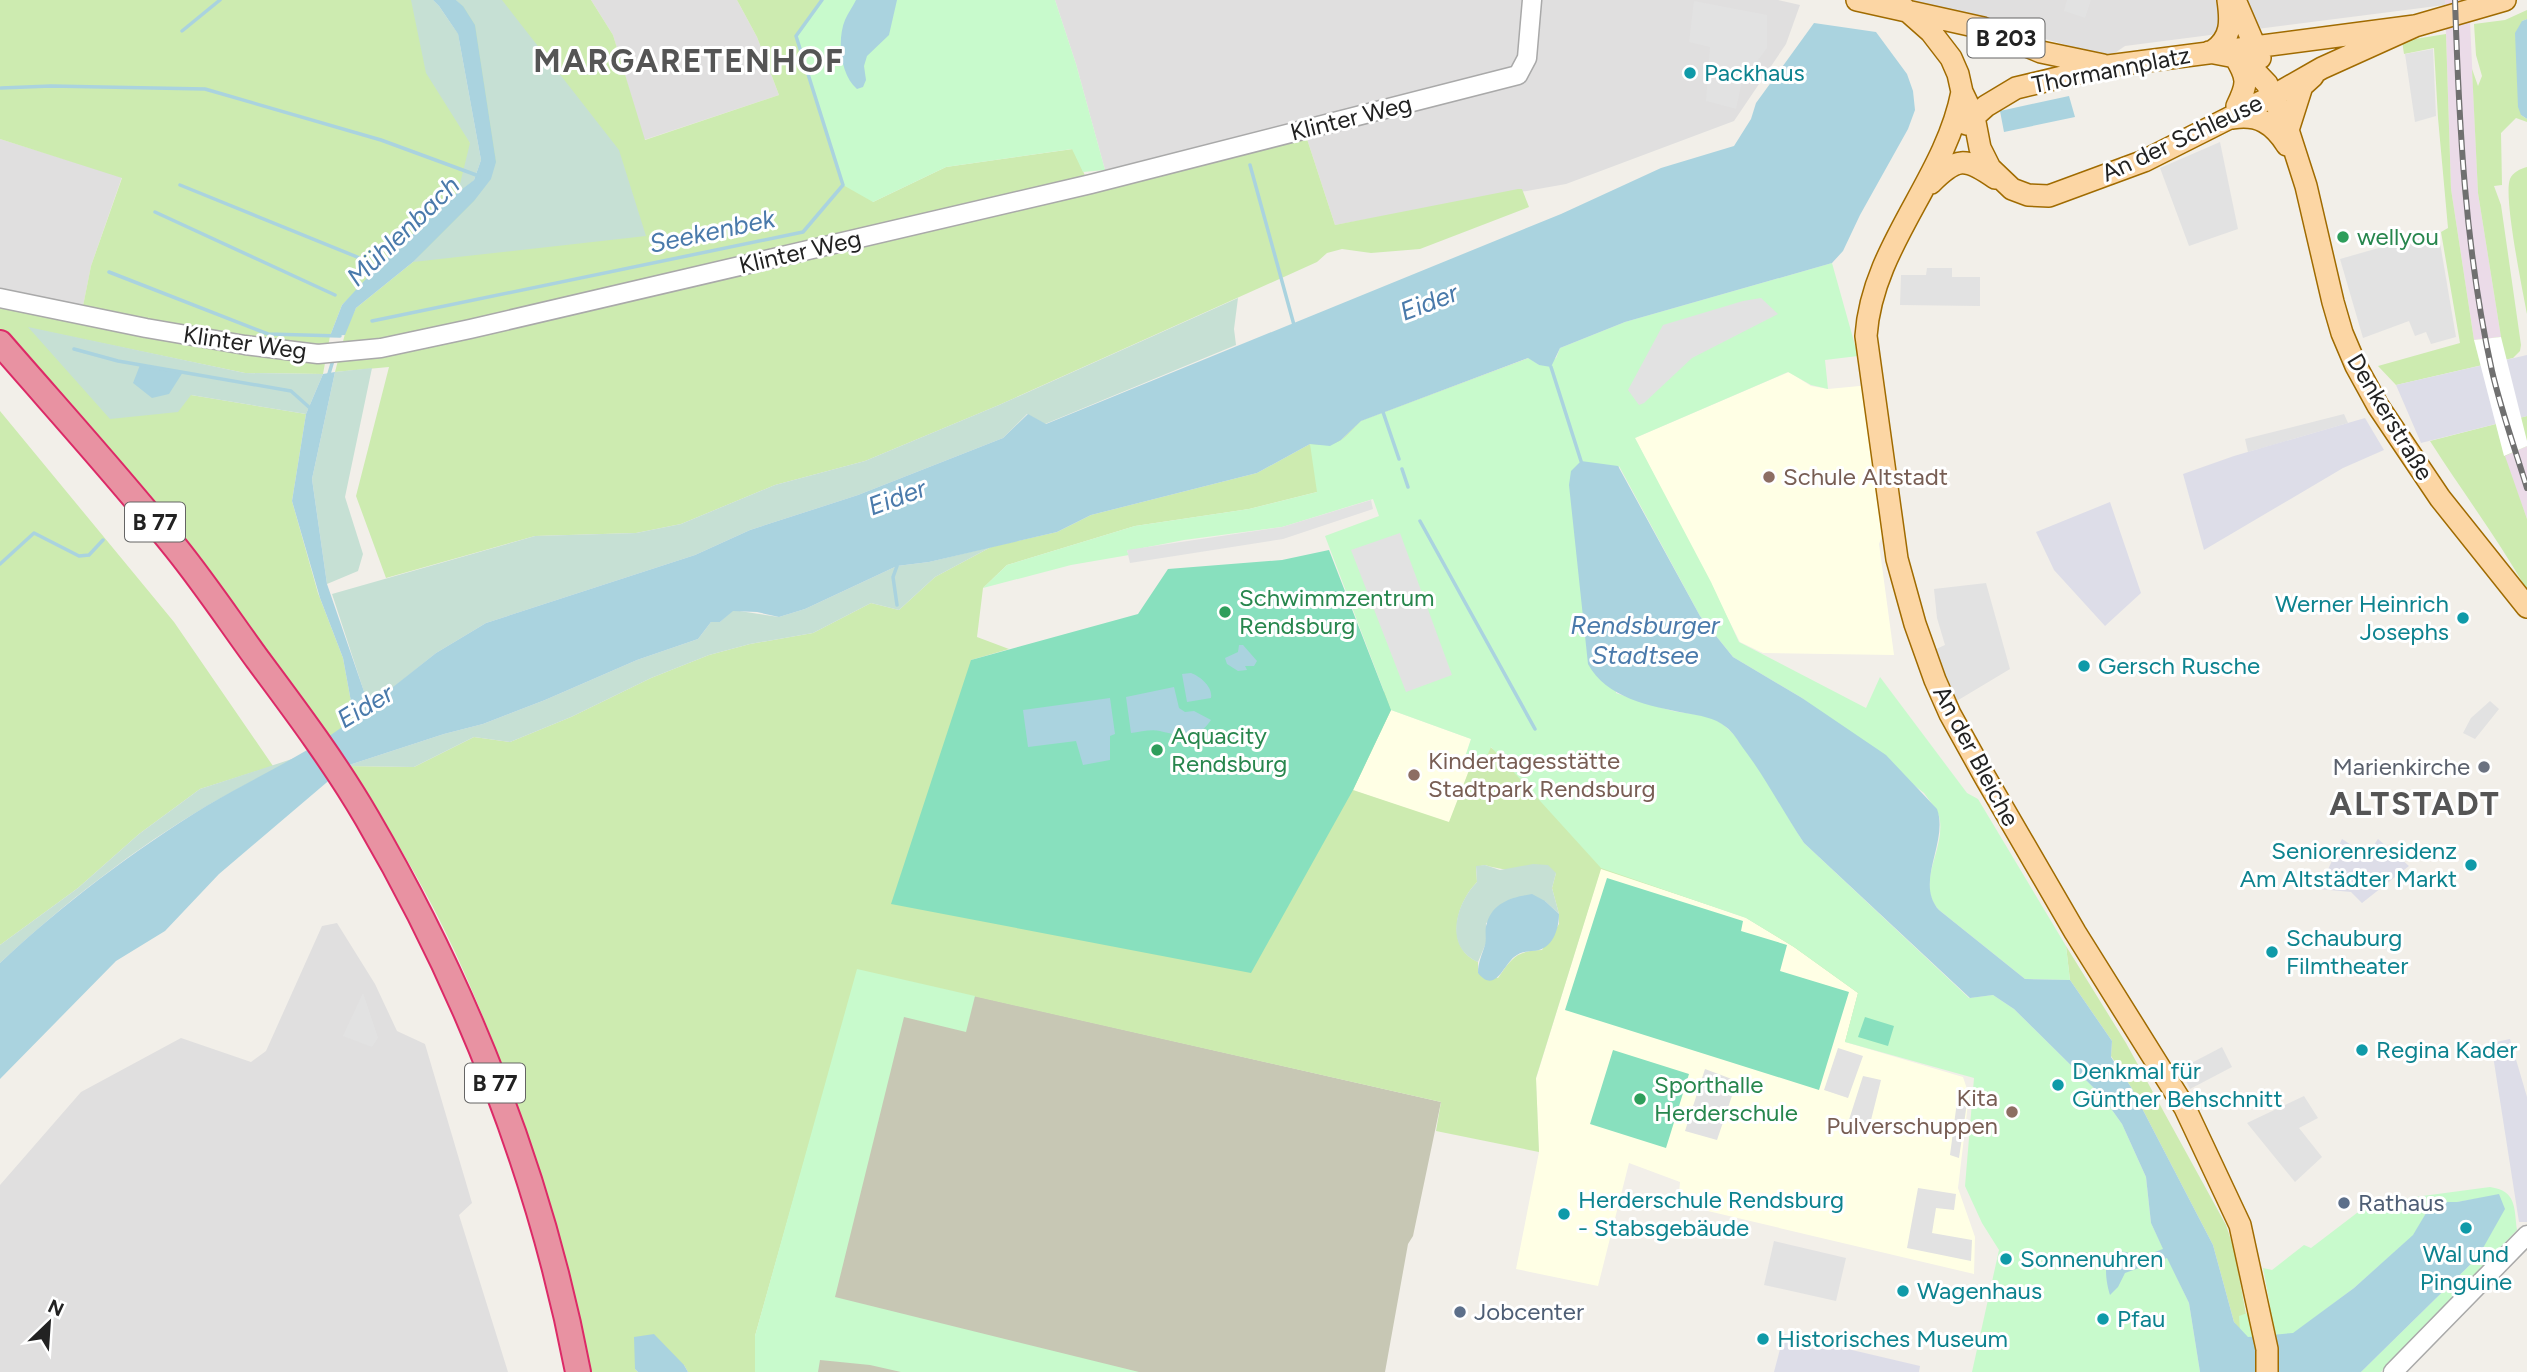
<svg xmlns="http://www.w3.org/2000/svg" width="2527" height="1372" viewBox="0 0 2527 1372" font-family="Figtree,sans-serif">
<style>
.residential{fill:#e0dfdf}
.industrial{fill:#ebdbe8}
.education{fill:#ffffe5}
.construction{fill:#c7c7b4}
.grass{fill:#cdebb0;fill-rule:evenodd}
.wetland{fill:#c6e0d4}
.park{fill:#c8facc}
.pitch{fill:#88e0be}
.parking{fill:#e2e2e2}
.plaza{fill:#dddde8}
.water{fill:#aad3df}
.pier{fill:#fff}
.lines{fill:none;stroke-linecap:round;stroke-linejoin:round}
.stream{stroke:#aad3df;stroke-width:3.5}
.minor-casing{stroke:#a9a9a9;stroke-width:21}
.major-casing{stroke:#a06b00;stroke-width:24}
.highway-casing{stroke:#dc2a67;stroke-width:28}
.minor{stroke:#fff;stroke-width:18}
.major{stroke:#fcd6a4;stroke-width:21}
.highway{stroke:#e892a2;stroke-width:24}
.rail-casing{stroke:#707070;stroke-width:6}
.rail{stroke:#fff;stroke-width:3.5;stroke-dasharray:10;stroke-linecap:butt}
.culture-dot{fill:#0f9aa8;stroke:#fff;stroke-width:2.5}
.leisure-dot{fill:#2e9e5b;stroke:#fff;stroke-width:2.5}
.education-dot{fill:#8d6e63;stroke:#fff;stroke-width:2.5}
.worship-dot{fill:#6b7280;stroke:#fff;stroke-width:2.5}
.service-dot{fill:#5c6f8a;stroke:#fff;stroke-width:2.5}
.labels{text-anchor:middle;stroke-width:6;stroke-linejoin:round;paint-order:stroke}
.shield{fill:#fff;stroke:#646464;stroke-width:2}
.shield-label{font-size:23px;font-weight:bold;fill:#222}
.street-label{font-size:24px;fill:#222;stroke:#fff}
.culture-label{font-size:24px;fill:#0d838f;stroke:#fff;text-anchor:start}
.leisure-label{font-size:24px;fill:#27864d;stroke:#fff;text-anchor:start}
.education-label{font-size:24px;fill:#785e54;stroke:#fff;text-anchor:start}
.worship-label{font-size:24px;fill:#5b616d;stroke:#fff;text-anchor:end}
.service-label{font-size:24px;fill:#4e5e75;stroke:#fff;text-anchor:start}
.water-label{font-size:26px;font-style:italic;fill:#4a7aab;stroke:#fff}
.district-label{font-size:32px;font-weight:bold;letter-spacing:2px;fill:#555;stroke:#fff}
</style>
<rect width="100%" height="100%" fill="#f2efe9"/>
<path class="residential" d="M591 0H737L757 37 779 95 644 140 613 35Z
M1055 0H1778L1800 5 1786 44 1734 121 1566 184 1335 225 1307 139 1298 122 1105 170 1076 64Z
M1895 0H2445V5L2125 46 2109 57 1942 10Z
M0 139 122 177 91 266 83 306 0 290Z
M337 923 375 984 397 1031 425 1044 472 1203 459 1215 508 1372H0V1185L81 1092 181 1038 251 1062 266 1051 322 926Z"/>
<path class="industrial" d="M2445 0H2469L2478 193 2501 337 2474 340 2451 189Z
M2527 446V519L2504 456Z"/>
<path class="education" d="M1789 372 1811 386 1828 389 1870 385 1889 517 1879 544 1894 655 1763 653 1740 642 1635 438Z
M1391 710 1471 739 1465 757 1473 760 1449 823 1353 790Z
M1601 868 1746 918 1794 947 1858 993 1845 1042 1963 1077 1969 1095 1958 1188 1975 1237 1974 1274 1678 1204 1680 1182 1629 1163 1598 1286 1516 1269 1539 1152 1536 1079Z"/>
<path class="construction" d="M857 969 1441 1102 1413 1236 1408 1244 1385 1372H755Z"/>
<path class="grass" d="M0 0H433L458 34 474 180 458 192 342 305 330 336 323 374 245 373 29 328 191 395 306 414 292 501 318 593 343 658 354 718 328 739 245 619 108 451 0 330V307L12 310 0 295V290L83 306 91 266 122 178 0 139Z
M456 0H591L613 35 645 140 779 95 757 37 737 0H822L796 37 873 202 946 167 1073 149 1092 191 1307 139 1335 225 1518 189H1522L1529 207 1420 249 1371 253 1342 249 1327 253 1317 262 999 405 865 461 775 485 681 524 636 533 535 536 386 578 356 496 389 367 335 372 347 326 356 308 413 262 491 179 463 6Z
M2527 10V19L2522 21 2521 115 2527 119V122L2516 118 2501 133 2502 185 2494 186 2501 205 2521 345 2520 351 2513 358 2396 385 2378 366 2460 343 2441 232 2448 228 2438 118 2434 48 2404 54 2402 41 2446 34 2451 189 2474 340 2501 337 2478 193 2472 69 2478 86 2482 76 2476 55 2474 24 2505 20Z
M2527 167V314C2523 292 2503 196 2510 179 2513 172 2520 169 2527 167Z
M1529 358 1317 492 1249 509 1135 526 1007 565 983 588 977 637 1009 649 971 660 1385 692 1391 710 1353 790 1449 822 1473 760 1490 747 1888 997 1845 1042 1858 993 1794 947 1745 917 1601 869 1536 1078 1539 1152 1436 1131 1441 1102 858 970 755 1336V1372H688L684 1365 635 1369 638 1372H584C569 1316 555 1259 540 1203 533 1174 527 1144 518 1116 479 990 423 872 346 766L414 767 474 737 510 742 571 717 651 678 709 655 750 644 813 633 871 603 899 610 935 577 991 547 1057 532 1091 515 1257 473 1310 444 1341 440 1361 421ZM1485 865C1506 872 1532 871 1556 873L1552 888 1559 914V924L1542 950C1516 951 1512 958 1498 978L1478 973V962C1444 947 1456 903 1477 882L1476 867Z
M0 411 174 622 273 766 200 789 139 834 78 888 0 945Z
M2527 416V446L2505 456 2527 519V590C2497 538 2462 491 2430 441Z
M2066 946 2126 1043 2226 1225 2234 1249 2246 1314 2240 1330 2234 1322 2213 1245 2131 1087 2111 1056 2112 1041 2070 980Z"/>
<path class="wetland" d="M411 0H433L439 6 458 34 481 160 474 180 458 192 470 143 426 73Z
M456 0H502L619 150 646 236 413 262 474 201 496 162 475 25 463 6Z
M1238 298 1234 329 1236 345 1045 424 1027 414 1003 438 858 495 750 530 695 555 486 623 436 653 369 707 332 594 535 536 636 533 681 524 775 485 865 461 999 405Z
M28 327 245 373 323 374 306 414 191 395 178 412 110 419Z
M372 368 345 497 363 554 358 571 327 584 312 479 335 372Z
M991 547 935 577 899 610 871 603 813 633 750 644 709 655 651 678 571 717 510 742 474 737 414 767 346 766 444 734 483 724 545 700 637 660 698 639 711 622H720L733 610 779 617 805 609 897 566 929 562Z
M295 758C267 774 238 788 210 804 135 848 63 904 0 963V945L78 888 139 834 200 789Z
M1533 864 1548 865 1556 873 1552 888 1559 914 1545 901 1486 923V943L1478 962C1443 947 1456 903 1477 882L1476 866 1485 865 1500 870Z"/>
<path class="park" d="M822 0H1055L1076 64 1105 170 1083 172 1072 149 946 167 873 202 843 185 796 36Z
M1832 263 1858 356 1825 360 1828 389 1811 385 1788 372 1635 438 1711 582 1739 642 1866 708 1880 677 1967 793 1978 799 2066 946 2070 980 2025 979 1939 910C1915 884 1944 852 1940 821 1939 810 1930 802 1924 793L1802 698 1733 657 1700 616 1619 466 1616 693C1635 700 1654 706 1673 711 1687 714 1704 714 1716 720 1749 738 1782 811 1804 843L1969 998 1993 995 2014 1009 2102 1096 2122 1124 2146 1177 2151 1223 2189 1303 2200 1372H1972L1999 1250 1982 1223 1965 1186 1974 1078 1845 1042 1858 993 1794 947 1746 918 1601 868 1491 747 1483 765 1465 757 1471 739 1391 710 1325 536 1379 516 1373 499 1282 527 1184 540 1127 551 1129 555 1071 565 983 588 1007 565 1135 526 1249 509 1317 492 1310 444C1340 447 1341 441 1361 421L1529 358 1539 365 1556 358 1560 348 1625 322Z
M857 969 975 996 966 1032 904 1017 835 1297 1139 1372H901L870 1365 820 1360 818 1372H755V1336Z
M2490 1187C2517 1191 2514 1208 2517 1230L2381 1372H2361L2478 1257 2499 1195 2457 1202H2439L2429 1208 2414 1235 2354 1288 2293 1334 2248 1338 2240 1330 2239 1316 2270 1305 2263 1268 2272 1270 2304 1245 2311 1248 2370 1203Z"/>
<path class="pitch" d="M1329 550 1391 710 1353 790 1251 973 891 904 971 660 1138 614 1168 569 1282 560Z
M1607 878 1743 921 1741 931 1787 945 1780 971 1849 992 1819 1090 1565 1010Z
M1865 1017 1894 1026 1888 1046 1858 1037Z
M1613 1050 1689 1074 1666 1148 1590 1124Z"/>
<path class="parking" d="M2067 0H2091L2085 18 2064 11Z
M1694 1 1767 15V48L1742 81 1736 109 1706 101 1710 47 1689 42Z
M2433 49 2436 116 2415 122 2405 54Z
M2220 142 2238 229 2189 246 2160 168Z
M2438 231 2456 337 2431 344 2426 332 2415 336 2409 321 2363 338 2340 259Z
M1927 268H1952V277H1980V306L1900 305 1901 275H1926Z
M1761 298 1778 314 1692 358 1644 403 1639 405 1628 390 1663 325 1743 301Z
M2344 414 2348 423 2248 452 2245 439Z
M1371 500 1373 509 1283 539 1130 563 1127 550 1282 527Z
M1400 533 1452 675 1406 692 1351 550Z
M1986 583 2010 669 1955 702 1934 650 1945 645 1937 618 1934 589Z
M2490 701 2499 709 2475 739 2463 733 2471 718Z
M363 993 378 1038 372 1047 343 1036Z
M2222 1047 2232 1067 2190 1089 2180 1069Z
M1838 1048 1863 1056 1848 1098 1824 1090Z
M1705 1069 1737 1081 1717 1140 1685 1131Z
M1863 1076 1881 1080 1868 1132 1847 1126Z
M1958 1094 1968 1096 1959 1158 1950 1155Z
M2304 1096 2318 1118 2299 1128 2322 1157 2295 1182 2247 1123Z
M1918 1188 1956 1194 1954 1210 1936 1208 1932 1233 1972 1240 1971 1261 1907 1248Z
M1774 1241 1846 1258 1836 1301 1764 1285Z"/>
<path class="plaza" d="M2527 355V416L2421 443 2396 385Z
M2365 418 2384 450 2343 468 2204 550 2183 474 2234 456Z
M2110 502 2141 593 2105 626 2054 570 2036 532Z
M2342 839 2367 855 2378 839 2409 866 2362 903 2351 892 2319 889Z
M2510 1039 2527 1097V1222H2519L2491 1043Z
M1784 1334 1920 1366 1919 1372H1774Z"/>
<path class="water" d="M433 0H456L463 6 475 25 496 162 491 179 474 201 413 262 356 308 345 335 330 336 342 305 377 267 458 192 474 180 481 160 458 34 439 6Z
M856 0H897L889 35 867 56 864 66 866 80 863 87 857 89C840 75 837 39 845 20 848 13 853 6 856 0Z
M2527 19V119L2521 115 2518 107 2515 33 2522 21Z
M1814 23 1876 32 1907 74 1913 91 1915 110 1908 129 1860 215 1843 251 1832 263 1625 322 1560 348 1551 367 1539 365 1528 358 1361 421 1341 440 1330 446 1310 444 1257 473 1091 515 1057 532 929 562 897 566 805 609 779 617 757 612 733 611 720 622H711L698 639 637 660 545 700 483 724 444 734 346 766 219 874 165 931 116 961 0 1079V963C63 904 134 850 208 805 257 776 309 754 354 718L343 658 320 598 292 501 306 414 323 374 335 372 312 479 327 584 369 706 436 653 486 623 695 555 750 530 858 495 1003 438 1028 414 1046 424 1561 214 1661 168 1734 146 1751 119 1756 103Z
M2069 96 2075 117 2004 132 2000 111Z
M140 365 183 372 169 394 152 398 133 383Z
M1581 461 1618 466 1700 616 1733 657 1802 698 1886 755 1937 809C1949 842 1914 882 1939 910L2025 979 2070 980 2112 1041 2111 1057 2131 1087 2213 1245 2234 1322 2248 1337 2293 1333 2354 1288 2413 1235 2429 1208 2439 1202H2457L2499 1194 2505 1209 2478 1257 2361 1372H2200L2189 1303 2167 1258 2125 1273 2118 1287 2110 1295C2106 1282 2099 1248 2125 1252 2131 1253 2136 1257 2142 1256 2149 1255 2157 1251 2163 1249L2151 1223 2146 1177 2122 1124 2102 1096 2014 1009 1993 995 1970 998 1804 843C1783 812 1766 778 1743 748 1738 741 1733 732 1726 727 1714 717 1700 716 1685 713 1650 706 1606 698 1588 664L1569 485 1571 471Z
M1239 645H1243L1257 661 1254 666H1245L1247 670 1238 671 1227 664 1225 658 1238 652Z
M1191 673C1201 677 1213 687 1211 698L1187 702 1182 674Z
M1174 687 1179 708 1185 712 1194 711 1211 720C1195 743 1182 736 1160 731 1151 729 1140 732 1131 733L1126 697Z
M1110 698 1115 734 1110 736V760L1083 765 1076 741 1028 747 1023 710Z
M1532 894 1545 901 1559 914C1559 927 1554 946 1539 950 1530 952 1522 950 1514 957 1503 966 1495 994 1478 973 1478 962 1482 955 1485 945 1487 938 1484 930 1487 923 1493 902 1513 897 1532 894Z
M654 1334 684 1365 688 1372H638L635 1369 634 1337Z"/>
<path class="pier" d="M2501 337 2527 441V446L2504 456 2474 340Z"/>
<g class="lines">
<path class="stream" d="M182 31 220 0
M1 88 51 86 205 89 381 140 479 176
M1250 165 1294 325
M180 185 367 261
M155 212 335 295
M109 272 268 334 340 336
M372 321 803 232 843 185 796 36 822 0
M74 349 118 361 291 391 310 408
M1551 367 1581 461
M328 377 334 357
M1383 412 1399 459
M1402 469 1408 487
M1420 521 1535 729
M0 564 34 533 79 556 89 555 103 540
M897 605 893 577 897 566"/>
<g class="minor-casing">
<path id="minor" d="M0 298 146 328 245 345 318 354 381 348 470 329 1091 184 1518 75 1527 58 1532 0
M2393 1372 2527 1235"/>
</g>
<g class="major-casing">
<path id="major" d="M1857 0 1983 28 2041 52 2103 65
M2235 0 2260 58
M1905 9 1931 32 1951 58 1958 74 1962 92 1974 117 1980 148 1990 168 2012 189 2028 195 2049 196 2144 161 2273 96 2322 68 2415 26
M2213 51C2232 38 2231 21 2228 0
M2209 52 2235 57 2247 63 2267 84 2288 130 2306 186 2333 302 2342 333 2356 366 2378 406 2440 498 2527 607
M2235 57C2248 78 2248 84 2237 106
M1962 92C1945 180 1872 246 1866 336L1897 559 1915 624 1935 680 1950 714 1985 777 2075 932 2185 1108 2240 1225 2267 1349V1372
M2233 118C2258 114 2273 123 2287 145
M1966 124 1986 106 2016 88 2108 66 2415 26 2505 0
M2288 130 2302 86 2313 76
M1931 183C1957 157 1965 157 1995 178"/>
</g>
<g class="highway-casing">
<path id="highway" d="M0 343C59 411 120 478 176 548 205 584 231 623 258 660 296 711 335 763 367 818 467 989 541 1177 578 1372"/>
</g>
<use href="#minor" class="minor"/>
<use href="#major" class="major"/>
<use href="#highway" class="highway"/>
<g class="rail-casing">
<path id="rail" d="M2455 0C2459 124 2465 249 2492 371 2501 410 2515 449 2527 488"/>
</g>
<use href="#rail" class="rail"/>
</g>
<g class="culture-dot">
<circle cx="1690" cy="73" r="7"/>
<circle cx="2463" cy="618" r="7"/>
<circle cx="2084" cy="666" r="7"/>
<circle cx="2471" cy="865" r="7"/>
<circle cx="2272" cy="952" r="7"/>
<circle cx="2362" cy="1050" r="7"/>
<circle cx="2058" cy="1085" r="7"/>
<circle cx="1564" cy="1214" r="7"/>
<circle cx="2466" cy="1228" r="7"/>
<circle cx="2006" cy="1259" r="7"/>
<circle cx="1903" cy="1291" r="7"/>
<circle cx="2103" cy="1319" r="7"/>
<circle cx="1763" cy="1339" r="7"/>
</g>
<g class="leisure-dot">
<circle cx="2343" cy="237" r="7"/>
<circle cx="1225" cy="612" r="7"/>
<circle cx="1157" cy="750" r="7"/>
<circle cx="1640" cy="1099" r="7"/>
</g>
<g class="education-dot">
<circle cx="1769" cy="477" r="7"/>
<circle cx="1414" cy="775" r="7"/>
<circle cx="2012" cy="1112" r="7"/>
</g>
<circle class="worship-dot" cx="2484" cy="767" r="7"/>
<g class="service-dot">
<circle cx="2344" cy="1203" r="7"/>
<circle cx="1460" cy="1312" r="7"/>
</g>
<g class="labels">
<g class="shield">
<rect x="1967.5" y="18.5" width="77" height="39" rx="5"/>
<rect x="125" y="502.5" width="60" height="39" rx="5"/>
<rect x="465" y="1063.5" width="60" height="39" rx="5"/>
</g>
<g class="shield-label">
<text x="2006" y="46">B 203</text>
<text x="155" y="530">B 77</text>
<text x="495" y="1091">B 77</text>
</g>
<g class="street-label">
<text transform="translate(2111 70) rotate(-11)" y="8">Thormannplatz</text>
<text transform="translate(1351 118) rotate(-14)" y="8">Klinter Weg</text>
<text transform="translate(2182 138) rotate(-25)" y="8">An der Schleuse</text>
<text transform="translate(800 252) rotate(-13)" y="8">Klinter Weg</text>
<text transform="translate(245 343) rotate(8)" y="8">Klinter Weg</text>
<text transform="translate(2390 417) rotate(59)" y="8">Denkerstraße</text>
<text transform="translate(1976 756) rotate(62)" y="8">An der Bleiche</text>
</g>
<g class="culture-label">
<text x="1704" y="81">Packhaus</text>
<text x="2449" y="612" text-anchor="end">Werner Heinrich<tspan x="2449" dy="28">Josephs</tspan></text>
<text x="2098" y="674">Gersch Rusche</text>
<text x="2457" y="859" text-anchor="end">Seniorenresidenz<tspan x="2457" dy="28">Am Altstädter Markt</tspan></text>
<text x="2286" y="946">Schauburg<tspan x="2286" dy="28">Filmtheater</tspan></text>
<text x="2376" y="1058">Regina Kader</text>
<text x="2072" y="1079">Denkmal für<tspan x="2072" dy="28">Günther Behschnitt</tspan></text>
<text x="1578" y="1208">Herderschule Rendsburg<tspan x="1578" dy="28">- Stabsgebäude</tspan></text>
<text x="2466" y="1262" text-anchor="middle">Wal und<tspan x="2466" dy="28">Pinguine</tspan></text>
<text x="2020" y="1267">Sonnenuhren</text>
<text x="1917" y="1299">Wagenhaus</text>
<text x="2117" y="1327">Pfau</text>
<text x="1777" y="1347">Historisches Museum</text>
</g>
<g class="leisure-label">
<text x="2357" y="245">wellyou</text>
<text x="1239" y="606">Schwimmzentrum<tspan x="1239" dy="28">Rendsburg</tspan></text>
<text x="1171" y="744">Aquacity<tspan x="1171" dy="28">Rendsburg</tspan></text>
<text x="1654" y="1093">Sporthalle<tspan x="1654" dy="28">Herderschule</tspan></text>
</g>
<g class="education-label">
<text x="1783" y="485">Schule Altstadt</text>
<text x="1428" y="769">Kindertagesstätte<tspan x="1428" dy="28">Stadtpark Rendsburg</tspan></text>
<text x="1998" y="1106" text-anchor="end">Kita<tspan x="1998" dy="28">Pulverschuppen</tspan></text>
</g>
<g class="worship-label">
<text x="2470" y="775">Marienkirche</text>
</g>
<g class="service-label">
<text x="2358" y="1211">Rathaus</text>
<text x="1474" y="1320">Jobcenter</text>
</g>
<g class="water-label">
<text transform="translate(403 231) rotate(-44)" y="9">Mühlenbach</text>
<text transform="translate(712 231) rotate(-12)" y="9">Seekenbek</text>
<text transform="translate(1429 302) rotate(-21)" y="9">Eider</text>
<text transform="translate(897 497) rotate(-20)" y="9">Eider</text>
<text x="1645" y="634">Rendsburger<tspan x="1645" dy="30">Stadtsee</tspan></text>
<text transform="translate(365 706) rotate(-31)" y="9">Eider</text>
</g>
<g class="district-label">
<text x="689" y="72">MARGARETENHOF</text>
<text x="2415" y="815">ALTSTADT</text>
</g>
</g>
<g transform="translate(49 1323) rotate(25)" stroke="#ffffff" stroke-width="5" paint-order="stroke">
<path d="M0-5L12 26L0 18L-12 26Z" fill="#222222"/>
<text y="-10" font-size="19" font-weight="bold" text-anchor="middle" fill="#222222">N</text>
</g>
</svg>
